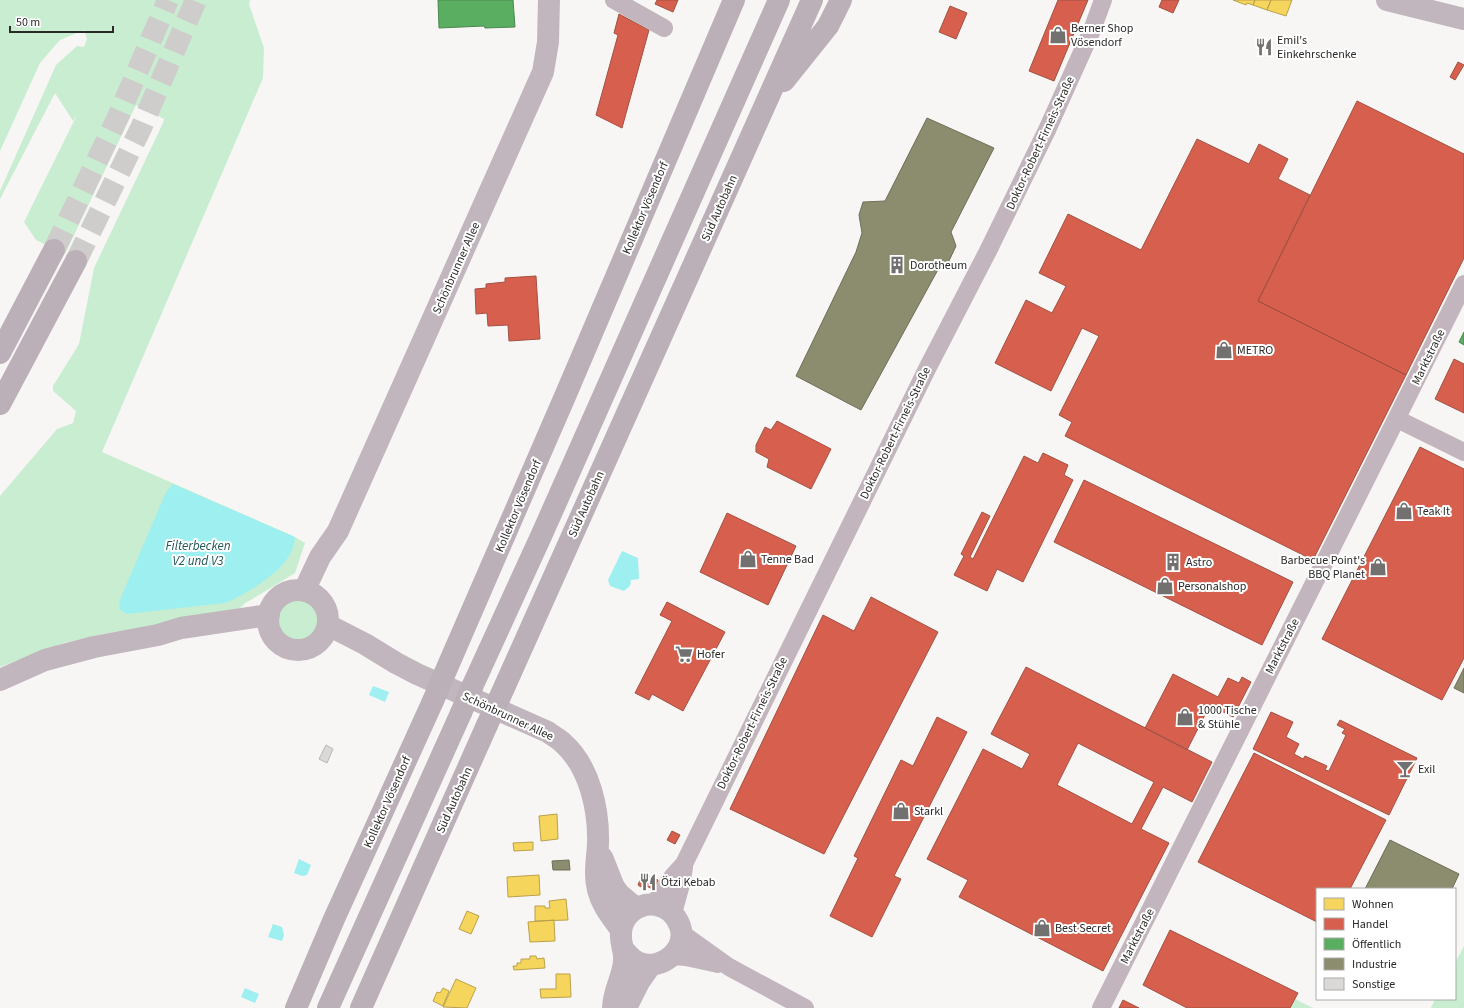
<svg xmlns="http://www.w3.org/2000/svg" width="1464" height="1008" viewBox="0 0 1464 1008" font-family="'Source Sans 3',sans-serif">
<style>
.green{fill:#c9edd1}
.water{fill:#9eeff0}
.homes{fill:#f6d55c;stroke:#b9a14c}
.shops{fill:#d6604d;stroke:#a25042;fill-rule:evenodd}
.public{fill:#5aae61;stroke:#4c8650}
.industry{fill:#8c8c6e;stroke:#6f6e59}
.building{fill:#dad9d7;stroke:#b9b7b6}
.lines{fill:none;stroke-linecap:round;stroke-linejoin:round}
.highway-tunnel{stroke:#cfcdcb;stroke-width:22;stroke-dasharray:22 11;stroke-linecap:butt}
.minor{stroke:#c2b5bd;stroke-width:18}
.major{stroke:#c2b6be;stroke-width:22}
.highway{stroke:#bcb0b8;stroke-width:22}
.highway-bridge{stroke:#bcb0b8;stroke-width:22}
.labels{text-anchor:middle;stroke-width:4;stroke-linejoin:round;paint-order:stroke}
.poi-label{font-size:12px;fill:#2a2928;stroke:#fff;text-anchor:start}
.street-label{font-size:12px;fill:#2a2928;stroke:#fff}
.water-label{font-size:13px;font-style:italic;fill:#245758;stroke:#fff}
</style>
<rect width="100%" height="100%" fill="#f8f6f4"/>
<path class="green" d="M0 0H250L249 4 264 48 263 78 102 452 295 537 305 543 295 573 244 604 235 613 103 634 64 643 0 667V496L57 429 73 423 76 411 53 391V386L79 344 94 268 163 123 164 119 136 105 65 254 36 240 24 222 77 115 73 121 55 93 0 199V191L56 65 77 46 84 47 87 39 84 30 60 40 40 63 0 151Z
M277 620a22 22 0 1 1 44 0a22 22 0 1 1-44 0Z
M1464 946V1008H1431L1435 999H1455V963Z
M1295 999 1313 1008H1290Z"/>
<path class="water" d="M173 484 295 537C293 561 273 575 255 587 245 593 236 599 225 603L127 614 120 610 119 602 166 492Z
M622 551 638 558 639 579 631 580 630 586 624 591 610 586 608 580Z
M373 686 389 692 385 702 369 695Z
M299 859 311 865 307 875 302 876 294 873Z
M273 924 282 927 284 935 282 941 268 937Z
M245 988 259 994 255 1003 241 997Z"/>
<path class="homes" d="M1233 0H1255L1253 5 1247 3 1246 5Z
M1255 0H1271L1267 10 1253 5Z
M1271 0H1292L1286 16 1267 10Z
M557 814 558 839 541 841 539 816Z
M533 842V850L514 851 513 843Z
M539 875 540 895 508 897 507 877Z
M566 899 568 920 535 921V906H545V908H550L549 901Z
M467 911 479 916 471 934 459 929Z
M554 920 555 941 530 942 528 922Z
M530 956H536L537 959 544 958 545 968 514 970 513 966H517V963H521V959H530Z
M556 974H570L571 997 541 998 540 989H556Z
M456 979 476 988 467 1008 443 1007Z
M443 988 449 991 443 1006 433 1001 437 992 440 993Z"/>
<path class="shops" d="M657 0H678L673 12 655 4Z
M1058 0H1088L1054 81 1029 71Z
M1162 0H1179L1173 13 1159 7Z
M950 6 967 13 956 39 939 32Z
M619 14 649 30 622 128 596 115 618 35 614 33Z
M1458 62 1464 65 1455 80 1450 77Z
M1357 101 1464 154V258L1406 375 1258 301Z
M1197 139 1249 164 1259 144 1288 159 1278 179 1310 195 1258 301 1406 375 1313 560 1065 436 1072 422 1059 415 1099 336 1082 328 1051 391 995 363 1026 300 1052 313 1066 286 1039 273 1068 214 1141 250Z
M536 276 540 339 509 341 508 325 488 326 487 313 476 314 475 289 486 288V284L505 282V278Z
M1454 359 1464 364V413L1435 399Z
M777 421 831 449 811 489 767 467 769 459 756 452V445L765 427 771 430Z
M1420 447 1464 469V658L1442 700 1322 639Z
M1043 453 1068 465 1064 475 1073 480 1023 582 997 569 987 591 954 575 964 556 961 554 982 512 990 516 970 557 973 559 1024 456 1038 463Z
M1084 480 1293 582 1262 645 1054 542Z
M727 513 796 546 768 605 700 572Z
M871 597 938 632 824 854 730 809 823 615 854 631Z
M667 602 725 632 683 711 652 694 649 700 635 693 672 621 660 615Z
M1026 667 1212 762 1192 802 1163 787 1141 829 1169 843 1103 971 959 897 968 880 927 859 983 749 1022 769 1030 754 991 734ZM1078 743 1154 782 1132 824 1057 785Z
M1173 674 1218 697 1228 678 1239 683 1242 677 1251 682 1233 717 1210 705 1187 750 1145 728Z
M1271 712 1293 722 1286 737 1299 744 1294 754 1303 759 1305 756 1327 766 1325 770 1329 771 1346 735 1342 733 1345 729 1337 725 1340 720 1417 758 1389 815 1253 749Z
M937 717 967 732 894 876 901 879 872 937 830 916 858 858 854 856 901 760 913 766Z
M1254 753 1386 820 1350 889H1317V922L1198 862Z
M672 831 680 835 675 844 667 840Z
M643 873 658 880 654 890 643 884 641 887 638 885Z
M1170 930 1298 993 1290 1008H1187L1143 985Z
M1123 1000 1139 1008H1119Z"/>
<path class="public" d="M438 0H513L515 27 485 28 484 26 439 28Z
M1464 332V345L1459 342Z"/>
<path class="industry" d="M927 118 994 148 951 232 956 246 948 263 940 266 861 410 796 376 856 252 862 233 859 215 863 202 885 201Z
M1464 668V693L1454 688Z
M1390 840 1459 874 1452 889H1365Z
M569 860 570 870H553L552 861Z"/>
<path class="building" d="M326 745 333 749 327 763 319 759Z"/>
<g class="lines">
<path class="highway-tunnel" d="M54 250 117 119 168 0
M76 261 141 128 196 0"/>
<path class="minor" d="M614 0 664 28
M1397 419 1464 452
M653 905 673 876 684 864 928 367 989 249 1047 130 1092 30 1103 0
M673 913 682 881 684 867
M681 931 687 937 729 967 805 1008
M672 956 686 957 718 964
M1101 1008 1464 284"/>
<path class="major" d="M1387 0 1464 19
M268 620a30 30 0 1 1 60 0a30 30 0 1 1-60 0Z
M304 591 320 557 338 531 543 72 548 42 549 0
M328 625 365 644 396 663 417 674 548 732C553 736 559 739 563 743 590 767 599 810 598 844 597 860 594 875 598 890 602 906 612 917 621 930
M0 680 45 660 94 647 158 635 181 628 269 615
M602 857 614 887 619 894 636 908
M613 1008C613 992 623 977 624 961 625 951 620 943 621 934 621 916 638 902 656 905 667 907 676 915 680 926 688 949 662 971 640 963 633 961 629 956 624 950
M626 1008 639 982 651 965"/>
<path class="highway" d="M784 81 828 26 841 0
M0 353 54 250
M0 404 76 261
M444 675 566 394 734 0
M472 687 542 534 779 0
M499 699 812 0
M296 1008 334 919 433 701
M328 1008 461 713
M361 1008 487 725"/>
<path class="highway-bridge" d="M433 701 444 675
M461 713 472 687
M487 725 499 699"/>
</g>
<defs>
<g id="shop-bare" transform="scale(1.38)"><path d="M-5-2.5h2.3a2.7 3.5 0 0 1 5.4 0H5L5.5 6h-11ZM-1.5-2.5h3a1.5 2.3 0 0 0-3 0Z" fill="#72716f" stroke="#fff" stroke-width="2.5" paint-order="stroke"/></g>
<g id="restaurant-bare" transform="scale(1.38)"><path d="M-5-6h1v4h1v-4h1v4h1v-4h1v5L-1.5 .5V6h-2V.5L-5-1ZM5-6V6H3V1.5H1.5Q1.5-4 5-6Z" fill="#72716f" stroke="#fff" stroke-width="2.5" paint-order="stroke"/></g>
<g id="building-bare" transform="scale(1.38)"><path d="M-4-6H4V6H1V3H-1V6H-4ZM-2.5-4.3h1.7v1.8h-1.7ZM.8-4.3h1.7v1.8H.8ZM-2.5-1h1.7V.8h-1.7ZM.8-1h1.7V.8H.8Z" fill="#72716f" stroke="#fff" stroke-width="2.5" paint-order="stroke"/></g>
<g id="supermarket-bare" transform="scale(1.38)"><path d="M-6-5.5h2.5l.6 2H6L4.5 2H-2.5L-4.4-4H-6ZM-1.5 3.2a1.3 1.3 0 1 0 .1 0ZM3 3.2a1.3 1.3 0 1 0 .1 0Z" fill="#72716f" stroke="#fff" stroke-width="2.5" paint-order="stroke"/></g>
<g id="bar-bare" transform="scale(1.38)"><path d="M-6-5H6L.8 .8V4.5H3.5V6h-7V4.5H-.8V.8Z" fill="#72716f" stroke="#fff" stroke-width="2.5" paint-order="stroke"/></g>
</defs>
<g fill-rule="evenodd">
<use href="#shop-bare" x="1058" y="35"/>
<use href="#restaurant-bare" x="1264" y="47"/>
<use href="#building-bare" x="897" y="265"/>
<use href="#shop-bare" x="1224" y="350"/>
<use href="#shop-bare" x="1404" y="511"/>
<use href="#shop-bare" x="748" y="559"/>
<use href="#building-bare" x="1173" y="562"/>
<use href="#shop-bare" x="1378" y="567"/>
<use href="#shop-bare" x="1165" y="586"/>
<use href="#supermarket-bare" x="684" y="654"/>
<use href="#shop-bare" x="1185" y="717"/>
<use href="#bar-bare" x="1405" y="769"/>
<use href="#shop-bare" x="901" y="811"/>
<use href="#restaurant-bare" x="648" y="882"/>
<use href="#shop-bare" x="1042" y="928"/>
</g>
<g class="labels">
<g class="poi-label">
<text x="1071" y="32">Berner Shop<tspan x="1071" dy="14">Vösendorf</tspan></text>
<text x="1277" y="44">Emil's<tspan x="1277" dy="14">Einkehrschenke</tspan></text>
<text x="910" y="269">Dorotheum</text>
<text x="1237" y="354">METRO</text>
<text x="1417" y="515">Teak It</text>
<text x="761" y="563">Tenne Bad</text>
<text x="1365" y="564" text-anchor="end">Barbecue Point's<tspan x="1365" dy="14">BBQ Planet</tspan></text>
<text x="1186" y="566">Astro</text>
<text x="1178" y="590">Personalshop</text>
<text x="697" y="658">Hofer</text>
<text x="1198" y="714">1000 Tische<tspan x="1198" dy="14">&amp; Stühle</tspan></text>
<text x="1418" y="773">Exil</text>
<text x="914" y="815">Starkl</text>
<text x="661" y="886">Ötzi Kebab</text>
<text x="1055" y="932">Best Secret</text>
</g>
<g class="street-label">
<text transform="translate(1040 143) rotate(-65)" y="4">Doktor-Robert-Firneis-Straße</text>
<text transform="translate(645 208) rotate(-67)" y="4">Kollektor Vösendorf</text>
<text transform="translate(719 208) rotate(-66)" y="4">Süd Autobahn</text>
<text transform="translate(456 268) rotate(-66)" y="4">Schönbrunner Allee</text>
<text transform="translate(1428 357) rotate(-64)" y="4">Marktstraße</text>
<text transform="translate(895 433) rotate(-64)" y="4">Doktor-Robert-Firneis-Straße</text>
<text transform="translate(586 504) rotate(-66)" y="4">Süd Autobahn</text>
<text transform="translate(518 506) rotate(-67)" y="4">Kollektor Vösendorf</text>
<text transform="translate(1282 646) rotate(-63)" y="4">Marktstraße</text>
<text transform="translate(508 716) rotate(25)" y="4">Schönbrunner Allee</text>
<text transform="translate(752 723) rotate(-64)" y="4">Doktor-Robert-Firneis-Straße</text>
<text transform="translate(454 800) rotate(-66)" y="4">Süd Autobahn</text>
<text transform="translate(387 802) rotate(-66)" y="4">Kollektor Vösendorf</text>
<text transform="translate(1137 936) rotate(-63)" y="4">Marktstraße</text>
</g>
<g class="water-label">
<text x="198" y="550">Filterbecken<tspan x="198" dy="15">V2 und V3</tspan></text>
</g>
</g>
<rect x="1316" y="888" width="140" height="112" fill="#ffffff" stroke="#aaa9a9"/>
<rect x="1324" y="898" width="20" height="12" fill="#f6d55c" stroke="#aaa9a9"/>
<text x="1352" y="908" font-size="12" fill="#2a2928">Wohnen</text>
<rect x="1324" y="918" width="20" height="12" fill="#d6604d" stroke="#aaa9a9"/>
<text x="1352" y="928" font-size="12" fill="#2a2928">Handel</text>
<rect x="1324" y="938" width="20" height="12" fill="#5aae61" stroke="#aaa9a9"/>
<text x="1352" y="948" font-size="12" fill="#2a2928">Öffentlich</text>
<rect x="1324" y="958" width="20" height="12" fill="#8c8c6e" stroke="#aaa9a9"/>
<text x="1352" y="968" font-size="12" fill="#2a2928">Industrie</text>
<rect x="1324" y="978" width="20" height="12" fill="#dad9d7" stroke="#aaa9a9"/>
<text x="1352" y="988" font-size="12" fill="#2a2928">Sonstige</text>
<path d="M10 26v6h103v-6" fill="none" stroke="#2a2928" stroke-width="2"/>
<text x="16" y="26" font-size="12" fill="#2a2928" stroke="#ffffff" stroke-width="3" paint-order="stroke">50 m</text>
</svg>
